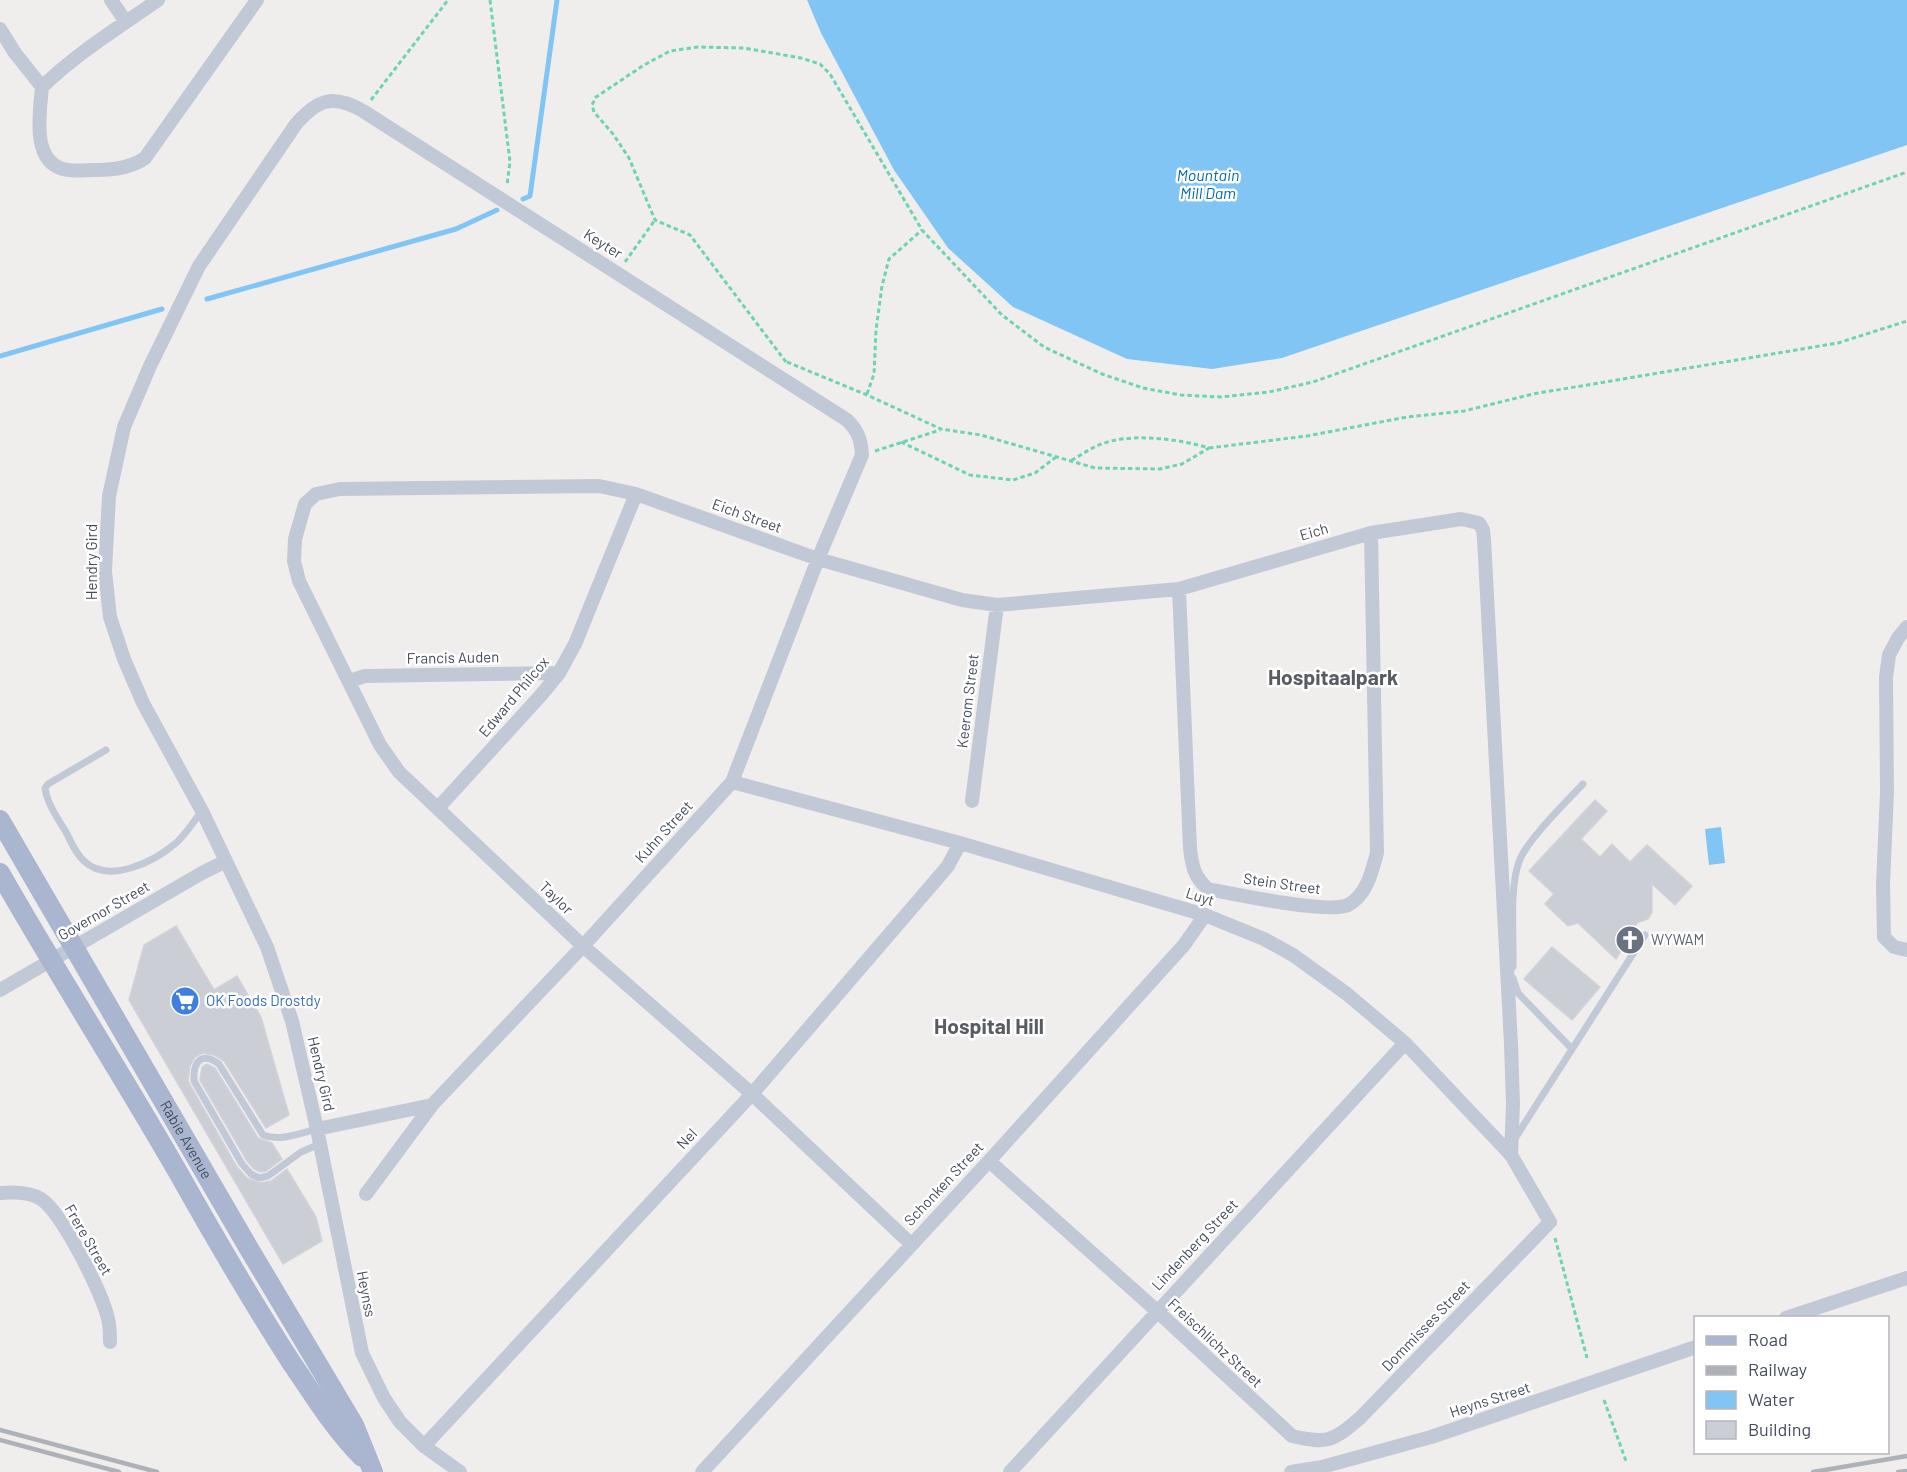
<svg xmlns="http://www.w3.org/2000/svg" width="1907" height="1472" viewBox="0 0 1907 1472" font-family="Barlow,sans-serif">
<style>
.water{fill:#80c5f4}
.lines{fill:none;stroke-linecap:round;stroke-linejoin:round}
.stream{stroke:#80c5f4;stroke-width:5}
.building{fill:#ccced6;stroke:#d1d2da;stroke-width:1.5}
.path{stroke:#6cd4b5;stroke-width:3;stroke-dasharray:4.5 3;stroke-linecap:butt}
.lane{stroke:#c2c9d6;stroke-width:7}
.street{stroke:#c2c9d6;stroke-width:14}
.primary{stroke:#aab6cf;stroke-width:20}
.rail{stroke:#afb1b9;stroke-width:4.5}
.labels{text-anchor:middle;stroke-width:5;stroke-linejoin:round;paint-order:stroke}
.street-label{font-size:15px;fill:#444c5d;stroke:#fff}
.worship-label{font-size:15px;fill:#5b616d;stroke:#fff;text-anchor:start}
.shop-label{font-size:15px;fill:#366cbe;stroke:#fff;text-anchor:start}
.water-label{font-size:16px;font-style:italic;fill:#006ab4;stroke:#fff}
.district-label{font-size:21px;font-weight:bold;fill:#595c63;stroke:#fff}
</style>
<rect width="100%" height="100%" fill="#f0eeed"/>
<path class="water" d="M807 0H1907V145L1282 358 1212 369 1127 359 1013 307 948 248 894 170 821 33Z
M1721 827 1725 863 1709 865 1705 829Z"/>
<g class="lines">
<path class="stream" d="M523 199 530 196 557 0
M207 299 456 229 497 210
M0 356 162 309"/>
</g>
<path class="building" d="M1595 800 1607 811 1581 839 1600 857 1612 844 1630 862 1647 845 1692 886 1675 905 1652 884V912L1648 919 1637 923 1616 959 1578 923 1568 926 1545 904 1554 894 1529 871Z
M176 926 214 990 237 976 261 1017 289 1115 266 1128 224 1061 214 1055 203 1053 195 1057 190 1066 188 1081 237 1167 247 1178 260 1183 271 1181 287 1169 316 1217 322 1241 283 1264 129 1000 144 945Z
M1552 947 1600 987 1572 1020 1524 979Z
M207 1064 215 1068 258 1138 272 1143 282 1159 266 1171 260 1172 254 1169 247 1161 200 1080 202 1067Z"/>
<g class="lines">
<path class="path" d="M490 0 510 162 507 185
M371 100 448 0
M625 262 655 220
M786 362 690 235 655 220 629 158 613 134 594 112 592 105 596 97 644 65 670 51 698 47 744 48 801 58 820 64 830 74 922 230 1002 315 1044 347 1102 374 1143 388 1181 395 1221 397 1269 392 1313 382 1907 172
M787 362 867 395 941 429 981 435 1095 468 1160 469 1182 464 1209 448C1180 439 1128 432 1099 445 1089 449 1080 456 1070 461
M867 394 874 374 876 330 882 286 889 259 922 230
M901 442 970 475 1013 480 1035 473 1056 457
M1209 448 1307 436 1407 417 1464 411 1533 394 1838 343 1907 321
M875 451 940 430
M1555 1238 1587 1358
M1604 1400 1626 1461"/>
<path class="lane" d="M106 750 48 784 45 788C47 804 59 820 67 834 72 844 76 854 84 861 109 885 155 861 176 843 186 834 194 821 202 811
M1513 967C1514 937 1509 889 1519 862 1525 842 1567 801 1583 784
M1513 978 1518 993 1572 1049
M317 1129C301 1133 280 1142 263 1135L219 1064C201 1051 193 1062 194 1081L242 1164 251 1174 259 1178 268 1176 301 1152 320 1144
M1514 1140 1645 935"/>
<path class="street" d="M111 0 126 22
M158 0C118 28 77 53 42 87 40 112 31 160 63 169 73 172 86 170 96 170 112 170 131 168 145 158L257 0
M0 29 15 53 42 87
M1179 589 1190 848C1192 866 1194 877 1208 889 1234 894 1328 914 1348 905 1367 895 1372 871 1377 853L1371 533
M1907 627 1898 638 1889 655 1886 677 1887 792 1883 885 1884 937 1894 947 1907 950
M349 681 365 676 559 673
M732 782 960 843 1205 915 1264 939 1293 955 1347 994 1405 1043 1511 1155 1550 1222 1360 1418C1332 1442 1327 1444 1292 1436L1157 1311 989 1161
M972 801 997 605
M438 808 542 694 559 673 575 644 636 494
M0 990 202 873 226 861
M317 1129 432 1105 583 946 732 782 818 559 862 455C861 439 858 431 847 420L363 111C333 94 318 99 296 124L199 266 150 366 124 427 109 496 105 571 110 617 124 659 143 703 202 811 267 947 292 1021 317 1129 362 1353 384 1398 400 1422 424 1446 460 1472
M0 1193C13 1192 30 1192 41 1199 61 1211 103 1294 108 1319 110 1326 110 1334 110 1342
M366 1194 432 1105
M911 1244 752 1094 583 946 399 772 380 745 299 581 294 561 295 539 305 504 316 494 340 489 599 486 636 494 818 559 962 600 997 605 1179 589 1371 533 1461 519 1479 523 1483 530 1484 539 1511 1044 1513 1103 1511 1155
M1786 1318 1907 1278
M424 1446 752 1094 948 866 960 843
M702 1472 989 1161 1184 945 1205 915
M1010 1472 1405 1043
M1291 1472 1322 1467 1431 1437 1696 1347"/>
<g class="primary">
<path id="s1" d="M0 820 248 1247 354 1425 373 1472"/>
<path d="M0 873C58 975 121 1073 179 1174 215 1238 251 1300 291 1362 313 1394 334 1429 362 1457"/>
</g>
<path class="rail" d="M0 1430 157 1472
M0 1440 119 1472
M1813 1472 1907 1456
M1898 1472 1907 1471"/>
</g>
<defs>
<g id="church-disc" transform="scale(1.5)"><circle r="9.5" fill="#6b7280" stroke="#fff"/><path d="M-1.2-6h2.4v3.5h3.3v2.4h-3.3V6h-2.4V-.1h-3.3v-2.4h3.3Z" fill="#fff"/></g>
<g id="supermarket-disc" transform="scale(1.5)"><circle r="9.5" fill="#3f7fe0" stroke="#fff"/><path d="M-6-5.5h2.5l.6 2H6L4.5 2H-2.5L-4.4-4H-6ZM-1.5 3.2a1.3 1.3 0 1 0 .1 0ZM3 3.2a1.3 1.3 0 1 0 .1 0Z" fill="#fff"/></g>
</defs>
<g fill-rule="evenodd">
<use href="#church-disc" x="1630" y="940"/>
<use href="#supermarket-disc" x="185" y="1001"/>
</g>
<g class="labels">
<g class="street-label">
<text transform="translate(603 244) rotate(32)" y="5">Keyter</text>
<text transform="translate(747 516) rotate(20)" y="5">Eich Street</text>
<text transform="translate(1314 532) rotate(-16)" y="5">Eich</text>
<text transform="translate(92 562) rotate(-90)" y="5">Hendry Gird</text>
<text transform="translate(453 658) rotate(-1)" y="5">Francis Auden</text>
<text transform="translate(514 697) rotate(-50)" y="5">Edward Philcox</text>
<text transform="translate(968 701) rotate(-83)" y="5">Keerom Street</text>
<text transform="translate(664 832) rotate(-48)" y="5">Kuhn Street</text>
<text transform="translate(1282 884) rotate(8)" y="5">Stein Street</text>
<text transform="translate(1200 897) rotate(18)" y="5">Luyt</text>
<text transform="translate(556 898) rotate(44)" y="5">Taylor</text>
<text transform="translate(104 911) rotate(-30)" y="5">Governor Street</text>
<text transform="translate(321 1074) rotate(77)" y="5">Hendry Gird</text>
<text transform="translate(687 1139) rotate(-47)" y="5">Nel</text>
<text dy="5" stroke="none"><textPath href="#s1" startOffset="370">Rabie Avenue</textPath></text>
<text transform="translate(944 1184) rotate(-47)" y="5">Schonken Street</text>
<text transform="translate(88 1240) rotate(60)" y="5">Frere Street</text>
<text transform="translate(1195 1245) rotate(-47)" y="5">Lindenberg Street</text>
<text transform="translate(366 1294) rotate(79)" y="5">Heynss</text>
<text transform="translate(1426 1326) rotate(-46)" y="5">Dommisses Street</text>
<text transform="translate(1215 1343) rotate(43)" y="5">Freischlichz Street</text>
<text transform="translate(1490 1400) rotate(-18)" y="5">Heyns Street</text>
</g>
<g class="worship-label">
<text x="1651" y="945">WYWAM</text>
</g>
<g class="shop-label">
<text x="206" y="1006">OK Foods Drostdy</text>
</g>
<g class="water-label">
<text x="1208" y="181">Mountain<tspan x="1208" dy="18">Mill Dam</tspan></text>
</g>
<g class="district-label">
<text x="1333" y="685">Hospitaalpark</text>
<text x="989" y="1034">Hospital Hill</text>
</g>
</g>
<rect x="1694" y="1316" width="195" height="138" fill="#ffffff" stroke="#b4b7be" stroke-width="1.5"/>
<rect x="1706" y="1336" width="30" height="9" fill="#aab6cf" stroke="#b4b7be" stroke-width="1.5"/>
<text x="1748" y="1346" font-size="18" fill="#444c5d">Road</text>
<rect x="1706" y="1366" width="30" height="9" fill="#afb1b9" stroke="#b4b7be" stroke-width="1.5"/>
<text x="1748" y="1376" font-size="18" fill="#444c5d">Railway</text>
<rect x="1706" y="1391" width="30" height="18" fill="#80c5f4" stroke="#b4b7be" stroke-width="1.5"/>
<text x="1748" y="1406" font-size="18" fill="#444c5d">Water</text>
<rect x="1706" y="1421" width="30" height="18" fill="#ccced6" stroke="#b4b7be" stroke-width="1.5"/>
<text x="1748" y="1436" font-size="18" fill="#444c5d">Building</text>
</svg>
